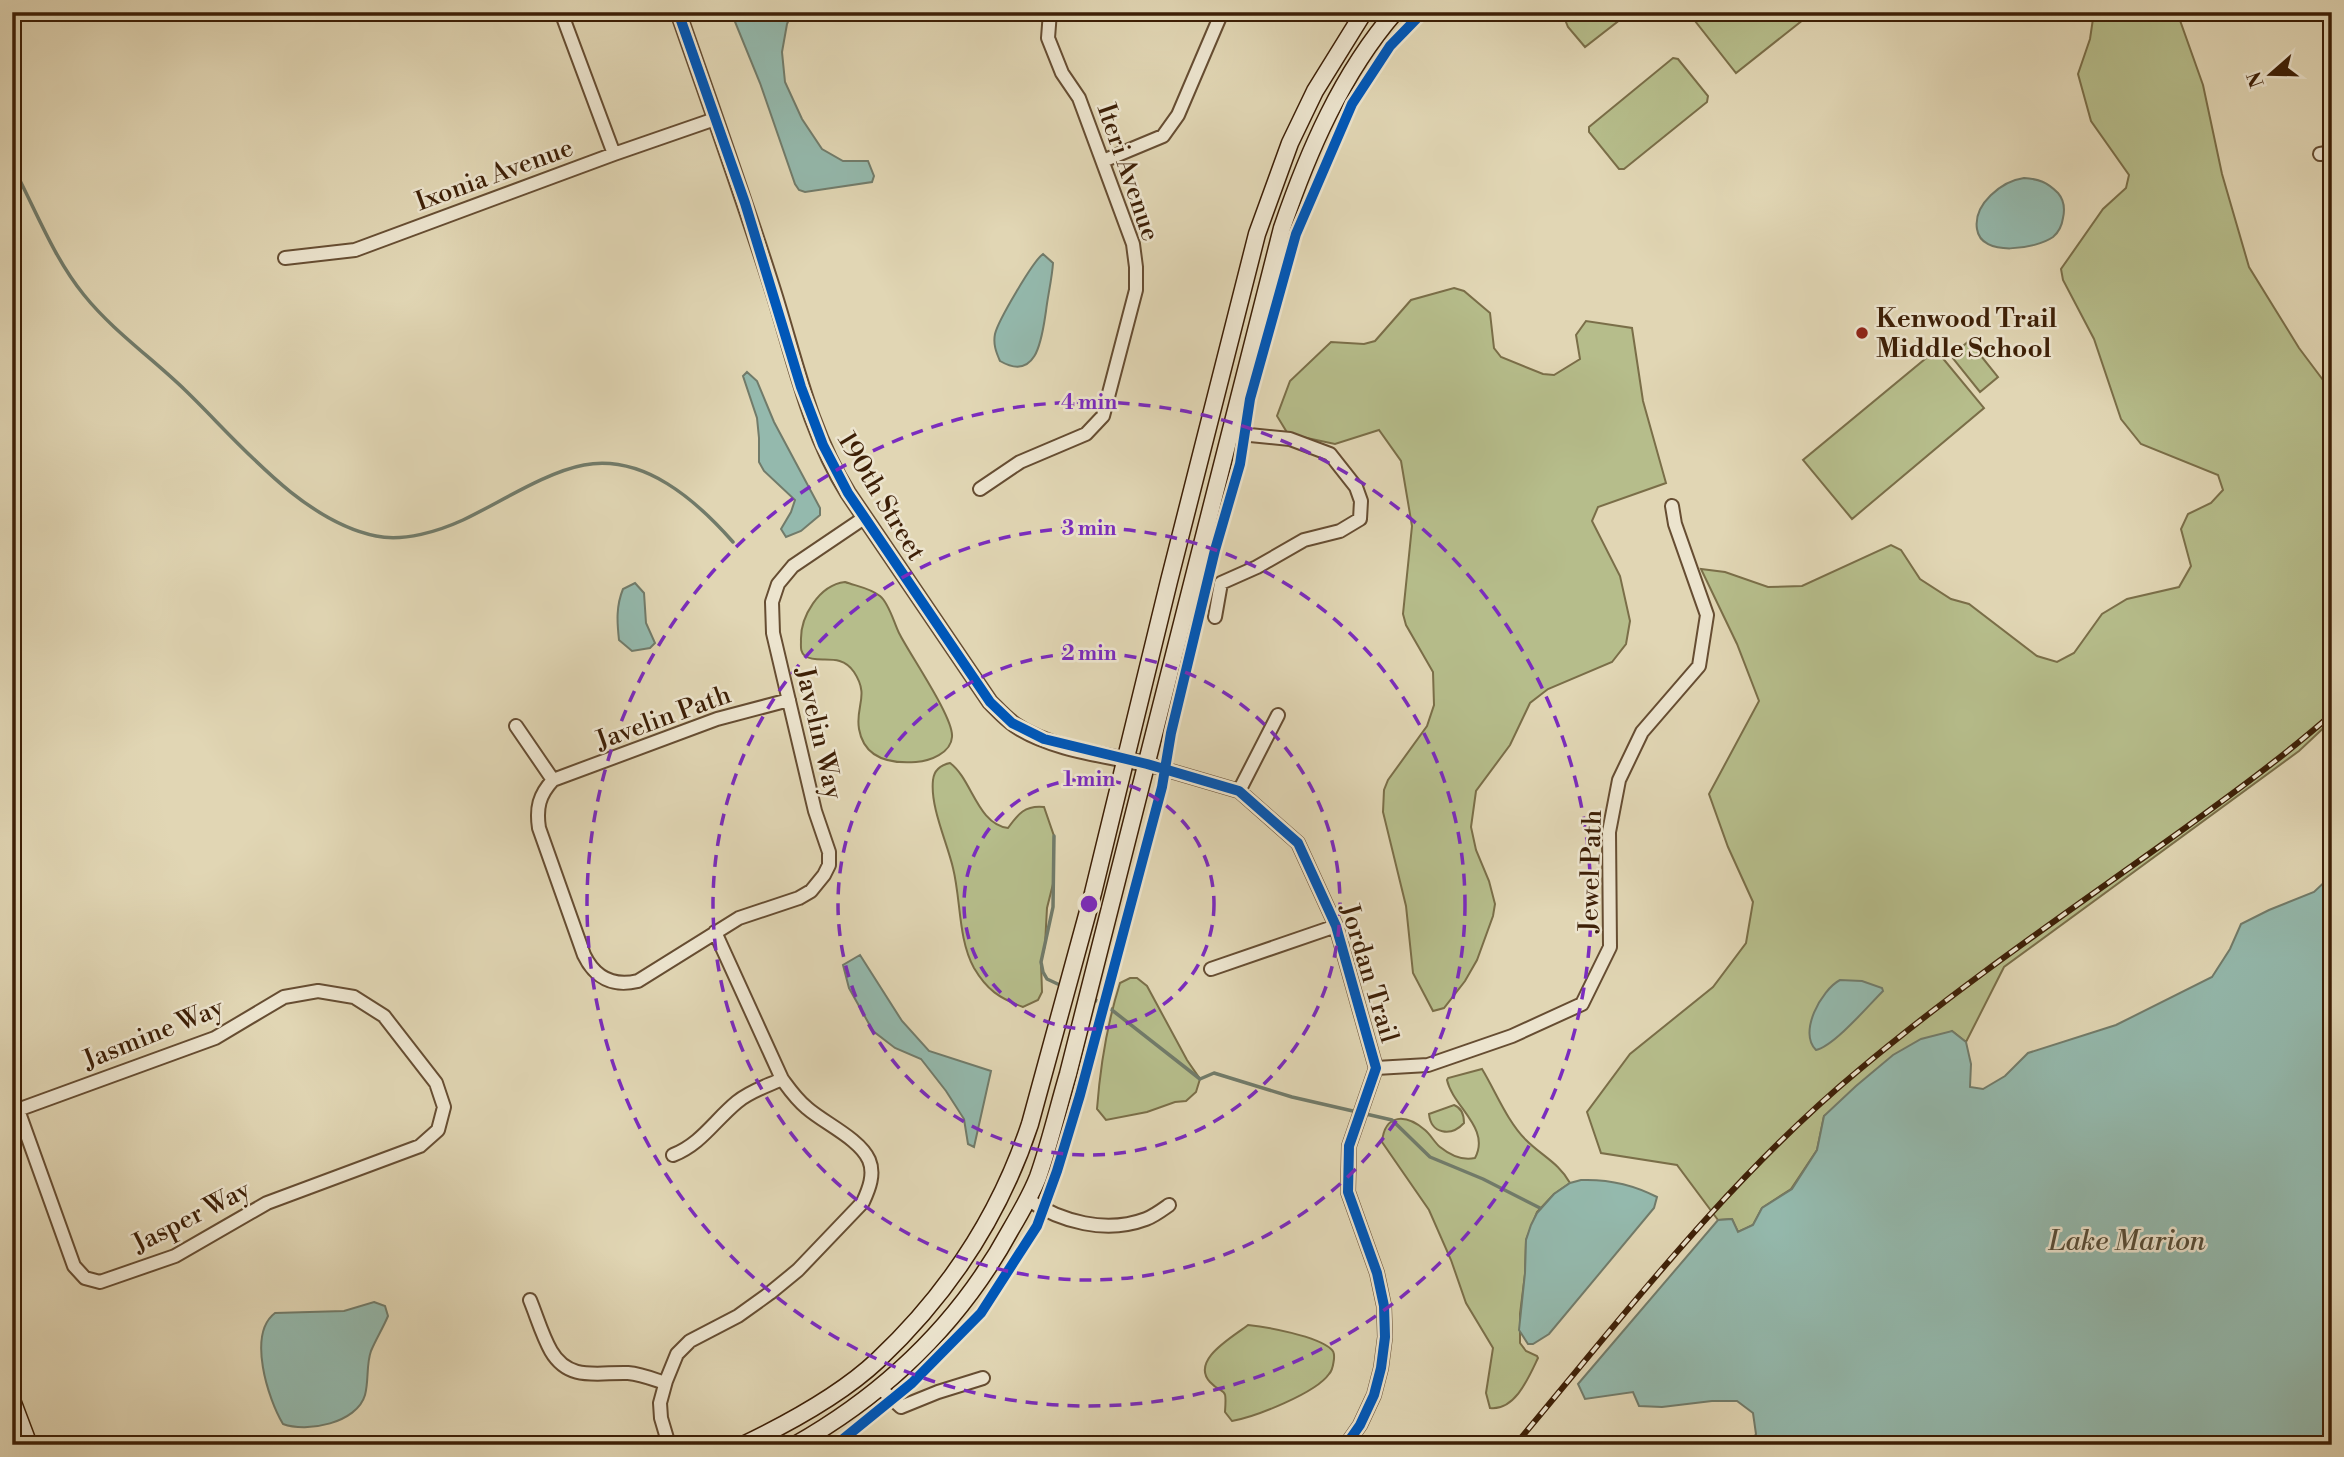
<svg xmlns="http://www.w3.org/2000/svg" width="2344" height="1457" viewBox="0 0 2344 1457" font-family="'Libre Bodoni',serif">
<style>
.green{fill:#b6bd8b;stroke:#7a6e48;stroke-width:2}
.water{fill:#94b9ad;stroke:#717b6a;stroke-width:2}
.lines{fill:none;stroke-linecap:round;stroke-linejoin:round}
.stream{stroke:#717b6a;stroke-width:3.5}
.minor-casing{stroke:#664d32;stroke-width:16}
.tertiary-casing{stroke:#664d32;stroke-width:18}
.secondary-casing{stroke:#3d1f06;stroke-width:19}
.minor{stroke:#ece4ce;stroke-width:12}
.tertiary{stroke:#ece4ce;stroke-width:14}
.secondary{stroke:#ece4ce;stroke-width:16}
.rail-casing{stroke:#3d1f06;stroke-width:6}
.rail{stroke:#ece4ce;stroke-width:3.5;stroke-dasharray:10;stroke-linecap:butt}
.cycleway-casing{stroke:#ece4ce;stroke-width:15}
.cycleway{stroke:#0057b8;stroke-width:10}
.ring{fill:none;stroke:#7b2cbf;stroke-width:3.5;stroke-dasharray:12 9}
.poi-dot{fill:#8f2418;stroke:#ece4ce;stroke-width:2.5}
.labels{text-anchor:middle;stroke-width:5;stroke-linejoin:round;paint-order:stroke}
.street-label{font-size:26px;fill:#3d1f06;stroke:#ece4ce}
.poi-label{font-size:26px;font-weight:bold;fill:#3d1f06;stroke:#ece4ce;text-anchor:start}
.water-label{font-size:28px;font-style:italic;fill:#574d38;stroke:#ece4ce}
.centre{fill:#7b2cbf;stroke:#ece4ce;stroke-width:3.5}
.ring-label{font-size:21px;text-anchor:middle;font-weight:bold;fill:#7b2cbf;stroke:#ece4ce;stroke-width:5;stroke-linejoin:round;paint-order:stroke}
</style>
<rect width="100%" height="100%" fill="#e1d6b4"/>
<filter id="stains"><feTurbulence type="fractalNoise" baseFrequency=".00286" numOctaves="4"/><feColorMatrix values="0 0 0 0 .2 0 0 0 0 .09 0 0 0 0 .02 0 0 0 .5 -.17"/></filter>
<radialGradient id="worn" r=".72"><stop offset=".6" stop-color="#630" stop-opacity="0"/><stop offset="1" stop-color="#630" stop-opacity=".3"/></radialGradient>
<path class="green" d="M1562 12H1630L1585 47 1568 27Z
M1688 12H1813L1736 73Z
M2094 12H2177L2203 85 2222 174 2249 267 2299 348 2332 392V720L2299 751 2004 967 1966 1042 1952 1031 1824 1116 1817 1150 1791 1189 1762 1208 1753 1225 1738 1232 1732 1219 1718 1220 1677 1165 1601 1153 1587 1112 1630 1054 1713 987 1746 943 1753 902 1728 847 1709 794 1759 701 1737 644 1701 569 1725 572 1768 587 1802 586 1891 545 1901 550 1920 579 1951 599 1969 604 2037 656 2057 662 2074 653 2102 614 2127 599 2179 587 2191 566 2181 529 2188 514 2211 503 2223 490 2218 475 2141 444 2121 419 2094 339 2063 280 2061 269 2103 209 2126 188 2129 175 2091 121 2078 74 2090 39Z
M1673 58 1678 59 1708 96 1707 102 1624 169H1619L1589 132V127Z
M1454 288 1464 291 1490 313 1494 348 1501 357 1543 374 1554 375 1580 359 1576 335 1586 321 1632 328 1643 401 1666 483 1598 507 1592 521 1620 576 1630 621 1626 644 1612 662 1548 689 1530 703 1510 745 1476 791 1471 827 1476 850 1489 881 1495 904 1493 916 1477 960 1465 981 1444 1008 1433 1011 1413 973 1406 906 1383 812 1384 790 1388 780 1427 726 1434 705 1433 672 1406 625 1403 614 1412 526 1401 461 1379 430 1335 444 1288 434 1277 416 1290 381 1331 342 1364 344 1375 341 1411 300Z
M1969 341 1998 377 1980 392 1951 356Z
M1936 350 1984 408 1852 519 1803 460Z
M845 582C856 586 870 588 880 596 889 603 894 623 899 633 910 655 954 718 952 737 951 753 930 761 916 762 889 764 864 758 859 729 855 706 870 696 854 672 840 651 818 665 805 656 800 652 801 647 801 641 800 617 819 585 845 582Z
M950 763C972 779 977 824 1008 828 1018 814 1025 805 1044 807L1054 836 1053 884 1047 908 1045 945 1041 962 1042 992 1038 1000 1023 1007C999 998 987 990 974 968 958 939 961 900 953 868 947 842 930 807 933 780 934 770 941 765 950 763Z
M1130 978H1137L1147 986 1187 1060 1200 1079 1196 1092 1186 1101 1175 1102 1147 1112 1106 1120 1097 1109C1100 1069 1108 1021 1120 983Z
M1482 1069C1496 1092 1507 1121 1526 1140 1542 1156 1559 1163 1570 1183L1554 1194 1537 1212 1526 1240 1525 1274 1520 1314V1343L1526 1351 1537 1356 1538 1358C1529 1377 1515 1411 1490 1408L1486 1393 1493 1348 1466 1303 1451 1260 1429 1210 1382 1142C1385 1113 1406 1114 1425 1130 1431 1135 1434 1142 1440 1147 1450 1155 1462 1161 1475 1158 1491 1128 1453 1107 1447 1080L1448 1078Z
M1454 1105C1462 1108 1464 1115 1464 1123 1451 1137 1431 1134 1429 1114Z
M1248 1325C1267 1327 1317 1336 1331 1349 1335 1352 1334 1355 1334 1359 1333 1365 1333 1370 1329 1374 1316 1393 1255 1417 1232 1421L1225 1412C1227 1384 1224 1397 1210 1382 1190 1360 1233 1337 1248 1325Z"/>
<path class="water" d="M731 12H792L787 24 782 52 785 82 802 119 822 149 843 161H868L874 176 872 182 805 192 799 190 795 184 760 83Z
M2024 178C2039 179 2047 182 2058 193 2064 200 2065 209 2063 218 2062 225 2059 232 2053 237 2036 249 1981 258 1977 229 1973 204 2002 181 2024 178Z
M1043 254 1053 263C1052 279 1048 294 1046 311 1042 336 1038 383 1000 361 996 352 993 344 995 334 998 321 1033 261 1043 254Z
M747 372 757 381 774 422 820 508V515L801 531 786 537 781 529 791 512 795 500 764 471 759 462V438L757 418 743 376Z
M635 583 644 593 646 623 655 643 650 648 632 651 619 640C617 622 616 606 623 589Z
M2332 875V1445H1750L1756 1434 1753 1413 1737 1401H1712L1662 1407 1639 1406 1633 1392 1585 1399 1578 1384 1718 1220 1732 1219 1738 1232 1753 1225 1762 1208 1792 1189 1817 1150 1824 1116 1856 1086 1893 1055 1921 1039 1952 1031 1966 1042 1971 1064 1970 1087 1983 1089 2005 1076 2028 1053 2116 1025 2212 977 2230 949 2241 924 2269 910 2314 892Z
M860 955 902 1021 929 1051 991 1071 974 1147 968 1144 964 1119 946 1091 921 1059 895 1048 873 1031 849 988 843 965Z
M1840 980 1862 981 1882 988 1883 991C1869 1005 1834 1046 1816 1050 1798 1033 1821 990 1840 980Z
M1581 1180C1607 1179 1634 1185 1657 1197L1654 1208 1549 1334 1533 1344H1528L1519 1330 1525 1273 1526 1240 1531 1225 1537 1213 1554 1194 1570 1183Z
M374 1302 385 1306 388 1316C383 1328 376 1339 371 1351 366 1365 369 1380 365 1395 357 1423 307 1433 283 1424 268 1399 247 1334 275 1313L344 1311Z"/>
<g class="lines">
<path class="stream" d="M12 165C35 208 53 257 84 295 113 331 152 358 185 390 237 440 301 521 376 536 404 542 439 531 463 520 499 503 546 472 584 465 644 454 696 500 733 542
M1054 836 1053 907 1041 962 1043 972 1047 979 1062 986
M1092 999 1103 1003 1200 1079 1214 1073 1292 1097 1392 1120 1430 1157 1483 1179 1540 1208"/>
<g class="minor-casing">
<path id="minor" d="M561 12 614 154
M2320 154 2332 152
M1103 161 1163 136 1178 115 1222 12
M285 258 355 250 614 154 715 119
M980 489 1020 462 1086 434 1103 416 1136 290V267L1133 244 1079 98 1062 73 1048 38 1050 12
M1215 617 1221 583 1257 567 1304 540 1340 531 1360 519 1361 501 1356 487 1330 454 1290 439 1230 433
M789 700 717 719 553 780C539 795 536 808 539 828L584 955C595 978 613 987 638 981L739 918 799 898 811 891 824 875 829 865V852L815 811 773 633 772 602 778 584 793 566 864 518
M516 726 553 780
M1147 764 1239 791 1298 843 1336 926 1376 1068 1349 1146 1348 1192 1377 1273 1384 1306 1385 1337 1381 1368 1374 1395 1360 1425 1346 1445
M1239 791 1278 715
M1211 969 1336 926
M1376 1068 1428 1065 1512 1036 1582 1004 1610 947 1609 832 1619 780 1642 732 1699 666 1707 615 1675 524 1672 506
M12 1112 215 1038 284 997 318 991 354 997 384 1016 436 1083 444 1107 438 1130 420 1146 267 1203 175 1256 100 1282 85 1278 74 1266 18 1110
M673 1155C701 1144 714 1121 737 1102 750 1091 767 1086 782 1079
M1027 1199C1061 1222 1106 1234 1146 1219 1154 1216 1162 1210 1169 1205
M530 1300C537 1317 542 1335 551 1351 569 1382 598 1372 628 1373 641 1374 653 1379 665 1383
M880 1388 901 1407 938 1392 983 1378
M669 1445 661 1418 660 1403 666 1381 677 1354 690 1341 738 1316 770 1293 798 1270 863 1202C869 1189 875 1174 869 1160 860 1139 824 1123 807 1108 796 1099 790 1090 782 1079L715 932"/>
</g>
<g class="tertiary-casing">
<path id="tertiary" d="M678 12C710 103 742 193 771 284 794 355 808 429 848 493L990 702C998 710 1005 718 1015 725 1050 749 1105 755 1147 764"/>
</g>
<g class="secondary-casing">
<path id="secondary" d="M12 1400 29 1445
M743 1445C789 1423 841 1395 878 1360 948 1294 1000 1215 1030 1124L1093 893 1169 581 1257 234 1290 143 1315 91 1364 12
M795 1445C887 1393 960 1323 1011 1229 1021 1212 1031 1195 1038 1177 1050 1143 1058 1108 1068 1074L1282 228C1308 152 1342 73 1395 12"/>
</g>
<use href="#minor" class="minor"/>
<use href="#tertiary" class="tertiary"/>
<use href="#secondary" class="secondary"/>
<g class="rail-casing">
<path id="rail" d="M1515 1445C1624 1315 1728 1179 1859 1070 1959 986 2068 912 2174 836 2228 797 2282 758 2332 714"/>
</g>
<use href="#rail" class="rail"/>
<g class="cycleway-casing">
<path id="cycleway" d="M678 12 745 203 801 387 823 445 848 493 990 702 1012 723 1044 739 1147 764 1239 791 1298 843 1336 926 1376 1068 1349 1146 1348 1192 1377 1273 1384 1306 1385 1337 1381 1368 1374 1395 1360 1425 1346 1445
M833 1445 842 1440 912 1383 981 1313 1037 1226 1057 1171 1080 1095 1162 787 1171 733 1215 550 1240 464 1250 399 1296 234 1352 104 1390 46 1423 12"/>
</g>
<use href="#cycleway" class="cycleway"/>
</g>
<g class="ring">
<circle cx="1089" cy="904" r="125"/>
<circle cx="1089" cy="904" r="251"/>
<circle cx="1089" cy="904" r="376"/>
<circle cx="1089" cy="904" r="502"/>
</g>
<circle class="poi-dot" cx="1862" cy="333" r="7"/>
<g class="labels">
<g class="street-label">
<text transform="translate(1129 172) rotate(71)" y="9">Iteri Avenue</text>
<text transform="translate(494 174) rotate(-20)" y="9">Ixonia Avenue</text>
<text transform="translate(882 496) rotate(59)" y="9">190th Street</text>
<text transform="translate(663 717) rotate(-20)" y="9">Javelin Path</text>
<text transform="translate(820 733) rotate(77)" y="9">Javelin Way</text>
<text transform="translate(1590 871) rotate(-88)" y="9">Jewel Path</text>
<text transform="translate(1370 973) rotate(73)" y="9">Jordan Trail</text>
<text transform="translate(153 1033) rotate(-22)" y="9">Jasmine Way</text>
<text transform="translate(191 1216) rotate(-27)" y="9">Jasper Way</text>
</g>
<g class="poi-label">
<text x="1876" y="327">Kenwood Trail<tspan x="1876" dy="30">Middle School</tspan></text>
</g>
<g class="water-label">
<text x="2127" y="1250">Lake Marion</text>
</g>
</g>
<circle cx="1089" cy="904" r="10" class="centre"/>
<g class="ring-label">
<text x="1089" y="409">4 min</text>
<text x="1089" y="535">3 min</text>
<text x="1089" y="660">2 min</text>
<text x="1089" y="786">1 min</text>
</g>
<rect width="2344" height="1457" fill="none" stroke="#e1d6b4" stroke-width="42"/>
<rect x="14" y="14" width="2316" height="1429" fill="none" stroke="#3d1f06" stroke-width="3.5"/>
<rect x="21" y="21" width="2302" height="1415" fill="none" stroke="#3d1f06" stroke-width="2"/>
<g transform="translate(2271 74) rotate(250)" stroke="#ece4ce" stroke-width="5" paint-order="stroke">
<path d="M0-5L12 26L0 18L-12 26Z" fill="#3d1f06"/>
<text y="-10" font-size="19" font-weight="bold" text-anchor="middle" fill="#3d1f06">N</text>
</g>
<rect width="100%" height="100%" filter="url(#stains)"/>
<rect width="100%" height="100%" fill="url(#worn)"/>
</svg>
